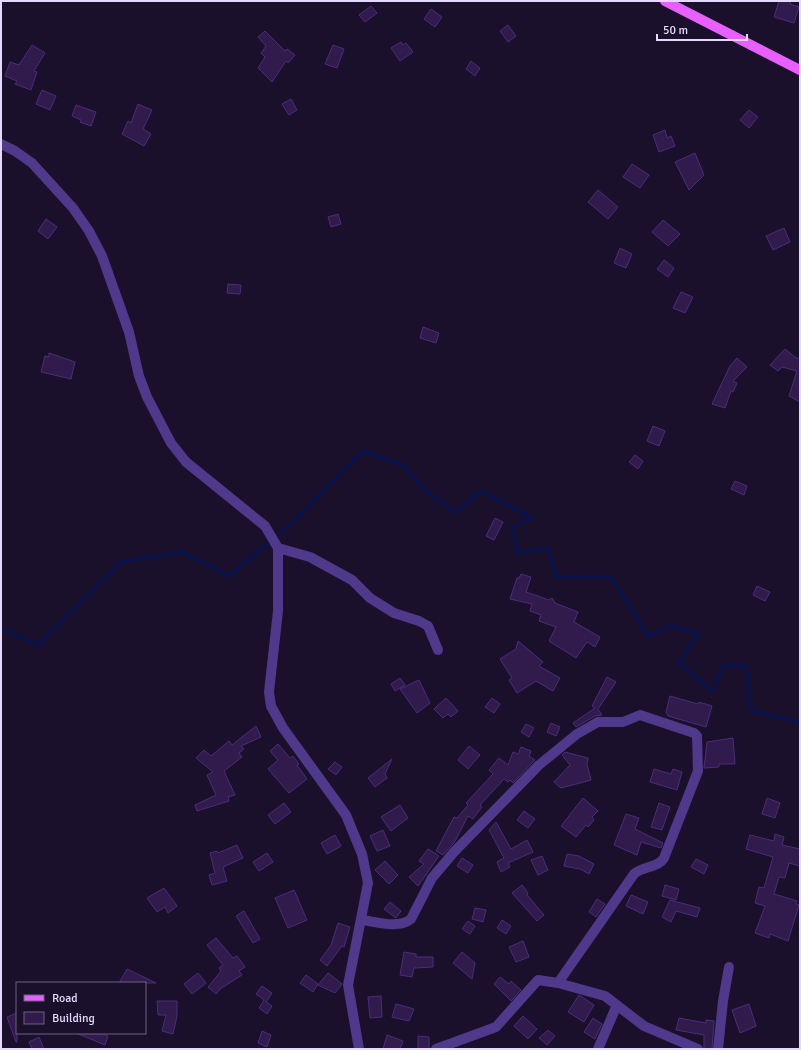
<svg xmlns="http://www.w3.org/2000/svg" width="801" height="1050" viewBox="0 0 801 1050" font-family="Signika,sans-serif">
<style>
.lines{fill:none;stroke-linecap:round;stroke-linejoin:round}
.stream{stroke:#09124b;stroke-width:3.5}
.building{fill:#301b4c;stroke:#4c2c79}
.minor{stroke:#4e398b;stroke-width:10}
.major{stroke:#e760ff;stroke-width:10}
</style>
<rect width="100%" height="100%" fill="#1a102b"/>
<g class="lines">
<path class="stream" d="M1 632 5 630 38 645 121 562 183 552 229 576 294 521 363 451 401 464 428 493 456 512 481 491 532 518 512 527 518 553 548 548 556 577H611L648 636 671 625 698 634 679 663 712 691 724 665 746 666 751 711 800 722"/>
</g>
<path class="building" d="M779 1H791L790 4 799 7 794 23 774 17Z
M371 6 377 13 365 22 359 15Z
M431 9 442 17 435 27 424 19Z
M508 25 516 36 508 42 500 31Z
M265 31 285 51 287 49 295 55 288 63 286 61 272 82 258 68 265 57 261 53 266 46 258 37Z
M401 42 403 45 406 43 413 52 400 61 391 48Z
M32 45 45 53 34 71 37 72 31 90 15 84 17 81 5 76 10 62 19 65Z
M333 45 344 49 337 68 325 64Z
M471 61 480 68 475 76 466 69Z
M42 90 56 96 50 110 36 104Z
M291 99 297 110 289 115 282 104Z
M138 104 152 110 143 129 151 134 144 146 122 134 128 121 131 123Z
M76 105 96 112 91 126 80 122 81 120 72 116Z
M749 110 758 117 749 128 740 120Z
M665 130 667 138 671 136 675 146 659 152 653 135Z
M695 153 704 175 689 190 675 162Z
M632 164 649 175 640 188 623 177Z
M598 190 618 207 608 219 588 202Z
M338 214 341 224 331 227 328 217Z
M46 219 57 227 48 239 38 231Z
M663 220 680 234 668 246 652 232Z
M784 228 790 242 773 250 766 236Z
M620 248 632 254 626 268 614 263Z
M664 260 674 268 668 277 657 269Z
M228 284 241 285 240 294 227 293Z
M681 292 693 297 685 313 673 308Z
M423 327 439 333 436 343 420 338Z
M785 349 795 357 800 359V402L789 396 797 371 782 367 778 371 770 365Z
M49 353 75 362 71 379 41 372 45 356 49 357Z
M737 358 747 367 733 381 737 383 733 392 731 391 725 408 712 404 730 366Z
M653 426 665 431 659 446 647 441Z
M635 455 643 461 638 469 629 462Z
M735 481 747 486 744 495 731 489Z
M495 518 503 522 494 540 486 536Z
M521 574 531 577 526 592 549 600 552 598 555 603 578 612 574 622 600 637 595 647 587 642 576 658 549 641 556 627 539 621 541 615 530 611 532 604 510 599 517 578H519Z
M757 586 770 592 765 601 753 595Z
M518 641 543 662 539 666 560 678 553 691 536 681 517 693 509 680 512 678 500 659 516 649Z
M607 677 616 682 598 709 602 715 595 716 576 727 573 723 595 708 592 706Z
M400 678 405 685 395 691 391 684Z
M419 680 430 703 417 713 400 689Z
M670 696 698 704 699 702 712 706 706 727 668 716 666 712Z
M446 698 458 711 451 717 448 714 443 718 434 709Z
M492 698 500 704 494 713 485 707Z
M551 723 560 727 556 736 547 732Z
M526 724 534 728 529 737 521 732Z
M256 726 261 737 241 746 244 749 239 753 242 757 224 771 235 795 228 797 229 801 197 811 195 805 216 795 207 775 213 772 196 758 204 750 211 756 229 741 232 745Z
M733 738 735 764H719V767L704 768 707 742Z
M278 744 290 758 293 756 299 764 297 765 307 779 289 793 268 769 278 760 270 751Z
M469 746 480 755 468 769 458 760Z
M521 747 531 751 529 756 535 760 513 783 510 780 508 782 504 779 480 805 482 807 473 819 468 816 454 843 443 855 436 851 454 817 457 818 468 805 466 803 493 774 489 770 499 758 508 765 513 752 518 754Z
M565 752 588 758 587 764 591 780 561 788 554 782 570 765 562 755Z
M392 759 385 774 387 778 375 787 368 778Z
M335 762 342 767 336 775 328 769Z
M654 769 671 774 673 769 682 772 677 790 650 782Z
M583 798 598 811 592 817 594 820 588 827 586 825 576 837 561 826Z
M767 798 780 803 775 818 762 814Z
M284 803 291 812 275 824 268 815Z
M659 803 670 807 662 830 651 827Z
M400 805 408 818 391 831 381 817Z
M524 811 535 819 528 828 517 820Z
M626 814 639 818 635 829 663 843 661 848 641 842 637 855 614 845Z
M496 822 511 849 527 840 533 852 508 863 510 867 501 872 497 862 504 858 489 830Z
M383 830 390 846 377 851 370 836Z
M775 834 784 837 782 845 800 849V866L789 863 785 878 779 877 774 894 797 901 796 904 799 905 788 941 770 934 769 938 755 933 765 906 755 903 759 887 764 888 773 857 746 849 750 835 774 841Z
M335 835 341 846 327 854 321 843Z
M237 845 243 858 223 867 227 881 212 885 209 875 215 873 210 853 217 851 218 853Z
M428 849 439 856 418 886 409 877 424 864 419 861Z
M267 853 273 862 259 871 253 862Z
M567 854 579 856 594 864 589 874 580 869 564 866Z
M542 856 548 870 538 875 531 860Z
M462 858 473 865 468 873 457 866Z
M696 859 708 865 704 874 691 867Z
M385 861 398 875 389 884 375 870Z
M522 885 528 893 527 895 544 915 537 921 512 893Z
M665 885 679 889 676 900 662 896Z
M164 888 177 906 168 913 165 907 157 912 147 898Z
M294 890 307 920 288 928 275 898Z
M631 895 648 902 643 914 626 906Z
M597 899 605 904 596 917 589 912Z
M670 900 700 908 697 917 676 911 671 922 662 917Z
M390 902 401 911 396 918 384 909Z
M475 908 486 910 483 922 472 919Z
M244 911 260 939 253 943 236 916Z
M502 920 511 926 506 934 497 928Z
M468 921 475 926 470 934 462 929Z
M338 923 350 927 344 947 342 946 327 966 320 960 331 945Z
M216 938 233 958 237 956 245 967 239 971 242 975 220 989 216 994 208 987 221 971 219 968 223 965 207 945Z
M523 941 529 957 516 962 509 947Z
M404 952 416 954V957H433V967L414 968 412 977 400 975Z
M462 952 475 963 472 979 453 963Z
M127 969 156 983H119Z
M198 973 206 983 192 994 184 984Z
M328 973 342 984 335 993 318 985Z
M306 975 318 984 313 992 300 983Z
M500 977 509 984 511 981 521 990 511 1001 494 984Z
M262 986 272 993 266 1002 272 1006 267 1014 259 1008 264 1000 256 994Z
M579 995 594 1005 584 1022 568 1012Z
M381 996 382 1017 370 1018 368 997Z
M157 1001H177V1016L173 1034 162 1031 166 1015H158Z
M396 1004 414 1009 409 1021 392 1017Z
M749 1004 756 1026 740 1033 732 1010Z
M17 1013V1042H16L7 1017Z
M523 1016 537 1029 528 1039 514 1026Z
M593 1018 602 1024 595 1039 584 1032Z
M679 1018 706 1023V1020L714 1021 712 1049H704V1035L676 1030Z
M548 1030 555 1036 547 1045 539 1038Z
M262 1031 271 1035 267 1047 258 1043Z
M76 1033H101L108 1036 105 1045Z
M387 1035 403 1041 400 1049H383Z
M418 1036 429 1037V1049H418Z
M39 1037 44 1049H32L29 1042Z"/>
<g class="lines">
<path class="minor" d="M1 144 15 151 32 163 73 208 89 231 102 256 129 332 139 376 147 397 171 443 186 462 265 526 278 548V611L269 692 271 706 283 728 346 815 362 854 368 883 348 985 359 1049
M278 548 310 557 352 580 370 598 394 613 419 621 428 626 438 650
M362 920C377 922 399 929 411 919L432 878 454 852 539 765 577 734 598 722H623L640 715 694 733 697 736 698 771 664 858C658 868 643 866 634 874L558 983
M436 1049 496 1027 538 980 558 983 605 996 644 1026 698 1049
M598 1049 617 1005
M718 1049 723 1001 729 967"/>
<path class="major" d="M665 1 800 70"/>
</g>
<rect width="801" height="1050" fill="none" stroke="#e6d9ff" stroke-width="4"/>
<rect x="16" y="982" width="130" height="52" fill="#1a102b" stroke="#6c6080"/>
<rect x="24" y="995" width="20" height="6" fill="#e760ff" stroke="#6c6080"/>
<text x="52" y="1002" font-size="12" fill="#e6d9ff">Road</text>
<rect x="24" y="1012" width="20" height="12" fill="#301b4c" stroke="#6c6080"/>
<text x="52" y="1022" font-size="12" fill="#e6d9ff">Building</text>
<path d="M657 34v6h90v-6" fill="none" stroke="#e6d9ff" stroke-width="2"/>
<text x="663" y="34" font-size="12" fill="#e6d9ff" stroke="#1a102b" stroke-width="3" paint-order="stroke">50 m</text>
</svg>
